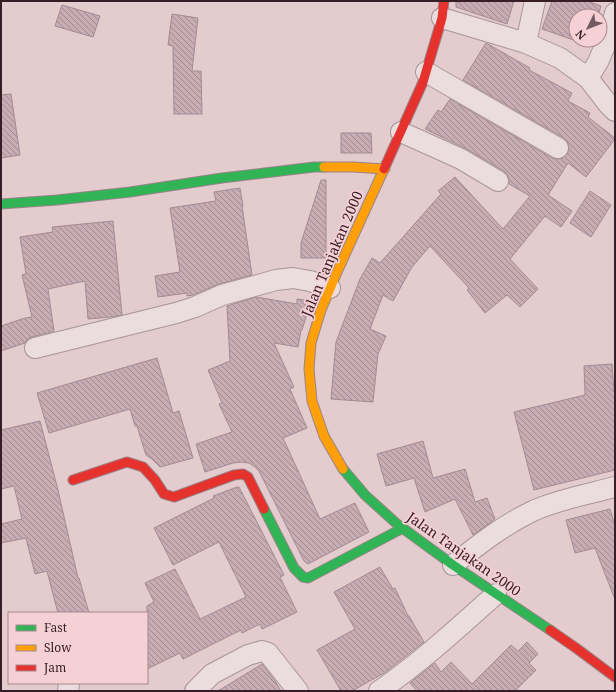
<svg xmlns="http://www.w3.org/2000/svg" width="616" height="692" viewBox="0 0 616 692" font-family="'Noto Serif',serif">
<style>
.building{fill:url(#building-back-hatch);stroke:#a38b92}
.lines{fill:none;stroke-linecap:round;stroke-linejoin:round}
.street-casing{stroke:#a89599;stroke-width:22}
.fast-casing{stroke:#988489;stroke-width:11}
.slow-casing{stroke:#988489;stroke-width:11}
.jam-casing{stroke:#988489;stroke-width:11}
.street{stroke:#ebddde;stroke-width:20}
.fast{stroke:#30b455;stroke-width:9}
.slow{stroke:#ff9f0a;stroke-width:9}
.jam{stroke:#e5322d;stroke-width:9}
.labels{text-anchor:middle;stroke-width:3.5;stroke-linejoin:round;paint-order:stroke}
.street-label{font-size:14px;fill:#361d26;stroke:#f5d0d5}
</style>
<defs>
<pattern id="building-back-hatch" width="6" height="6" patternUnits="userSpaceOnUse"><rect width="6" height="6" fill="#c7acb4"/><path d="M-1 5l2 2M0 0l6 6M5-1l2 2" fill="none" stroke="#a28b92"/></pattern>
</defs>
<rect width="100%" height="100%" fill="#e3cbce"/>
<path class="building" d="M456 1H514L507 24 456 7Z
M552 1H587L601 6 598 16H576V40H590L588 45 542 29Z
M62 5 100 16 93 37 55 26Z
M172 14 198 18 192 71H201L202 114H174L173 46 168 45Z
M486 43 530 68 529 70 572 93 568 101 590 113 588 117 615 138V139L586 177 568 163 548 195 572 211 561 227 545 216 510 259 538 289 520 307 507 295 485 313 467 290 469 288 430 246 412 267 393 301 383 295 370 329 386 336 378 354 373 402 331 399 336 342 360 279 372 258 380 263 441 194 438 191 455 177 503 229 530 196 509 184V181L508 176 504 171 467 149 425 129 438 110 441 112 450 99 552 158 558 159 563 158 568 153 569 148 568 143 564 138 463 80Z
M11 94 20 155 1 158V95Z
M341 133H371L372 153H341Z
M321 180H326V258H301V243Z
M240 188 243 206H242L252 275 219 284 193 295 187 296V293L158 297 155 276 180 272 170 208 216 201 214 192Z
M590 191 611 205 591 237 570 223Z
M113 221 122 315 110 317 88 319 85 281 48 289 54 331 28 338V339L25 343 1 351V326L25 318 32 317 22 275 26 274 20 237 53 232 52 227Z
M256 297 297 304V299L311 301 302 330H301L298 347 274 343 294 387 290 389 307 428 283 438 320 519 355 503 369 532 308 564 304 561 259 471 255 467 249 463 242 462 233 463 205 472 196 444 232 432 219 404 222 403 208 370 230 361 227 306Z
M157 358 173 413 179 411 193 458 160 467 152 459 146 455 137 426H135L130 409 49 433 37 393Z
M612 364 614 391H615V470L534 490 514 412 585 395 584 366Z
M40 421 57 486 78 578H79L89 613H58L47 571 35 574 26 538 1 543V524L22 519 14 486 1 489V430Z
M423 441 433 478 465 469 475 502 487 498 495 519 473 535 455 499 425 512 414 478 386 486 377 454Z
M237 487H239L284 575 280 577 297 612 262 629 260 624 242 633 241 630 183 659 180 653 147 669V606L154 602 145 583 175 569 200 619 246 597 219 542 173 565 154 528 214 498 213 496Z
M610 509 615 526V596L614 597 595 548 575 553 566 520Z
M380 567 393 589 395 588 408 616H409L424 642 384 673 352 691H341L317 650 355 629 334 592Z
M527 642 538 654 529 663 536 670 515 691H417L410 683 435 663 441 672 451 662 472 684 511 645 518 651Z
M262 664 275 681 281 691H218Z"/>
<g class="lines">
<g class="street-casing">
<path id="street" d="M442 18 506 37 526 43 560 58 588 78 608 104 615 111
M526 43 535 1
M426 72 558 148
M588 78 598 62 607 41 615 13
M401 132 461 159 498 181
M35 348 176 313 195 307 222 295 276 280 293 278 310 281 330 288
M453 565C479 544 505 524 535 510 560 499 589 494 615 487
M68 691 69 683
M195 691 212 674 248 655 262 651 268 653 298 691
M379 691C421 662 458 628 496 594"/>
</g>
<g class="fast-casing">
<path id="fast" d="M1 204 57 200 130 192 222 178 314 167H324
M343 469 365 495 397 524 453 565 550 630
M264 509 294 568 303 577 308 578 403 528"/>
</g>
<g class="slow-casing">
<path id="slow" d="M324 167H353L385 169
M343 469 324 436 312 401 309 369 311 343 321 310 337 272 384 169"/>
</g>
<g class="jam-casing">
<path id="jam" d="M384 169 423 82 442 18 444 1
M73 480 127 462 143 467 155 480 164 494 174 497 234 475 243 474 248 477 264 509
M550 630 576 648 615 677"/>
</g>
<use href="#street" class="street"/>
<use href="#fast" class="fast"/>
<use href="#slow" class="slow"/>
<use href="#jam" class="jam"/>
</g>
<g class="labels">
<g class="street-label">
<text transform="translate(332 254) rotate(-67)" y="5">Jalan Tanjakan 2000</text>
<text transform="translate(464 554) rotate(35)" y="5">Jalan Tanjakan 2000</text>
</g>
</g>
<rect width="616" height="692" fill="none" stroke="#361d26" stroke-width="4"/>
<rect x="8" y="612" width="140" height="72" fill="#f5d0d5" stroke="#a9888f"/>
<rect x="16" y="625" width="20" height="6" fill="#30b455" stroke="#a9888f"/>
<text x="44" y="632" font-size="12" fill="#361d26">Fast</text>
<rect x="16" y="645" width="20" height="6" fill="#ff9f0a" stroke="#a9888f"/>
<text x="44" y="652" font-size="12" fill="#361d26">Slow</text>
<rect x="16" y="665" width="20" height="6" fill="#e5322d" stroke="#a9888f"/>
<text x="44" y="672" font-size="12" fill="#361d26">Jam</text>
<g transform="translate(588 28) rotate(227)"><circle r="19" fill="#f5d0d5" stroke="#a9888f"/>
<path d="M0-3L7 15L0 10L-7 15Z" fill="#735a61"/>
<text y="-6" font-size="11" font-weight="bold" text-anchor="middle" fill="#361d26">N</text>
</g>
</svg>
